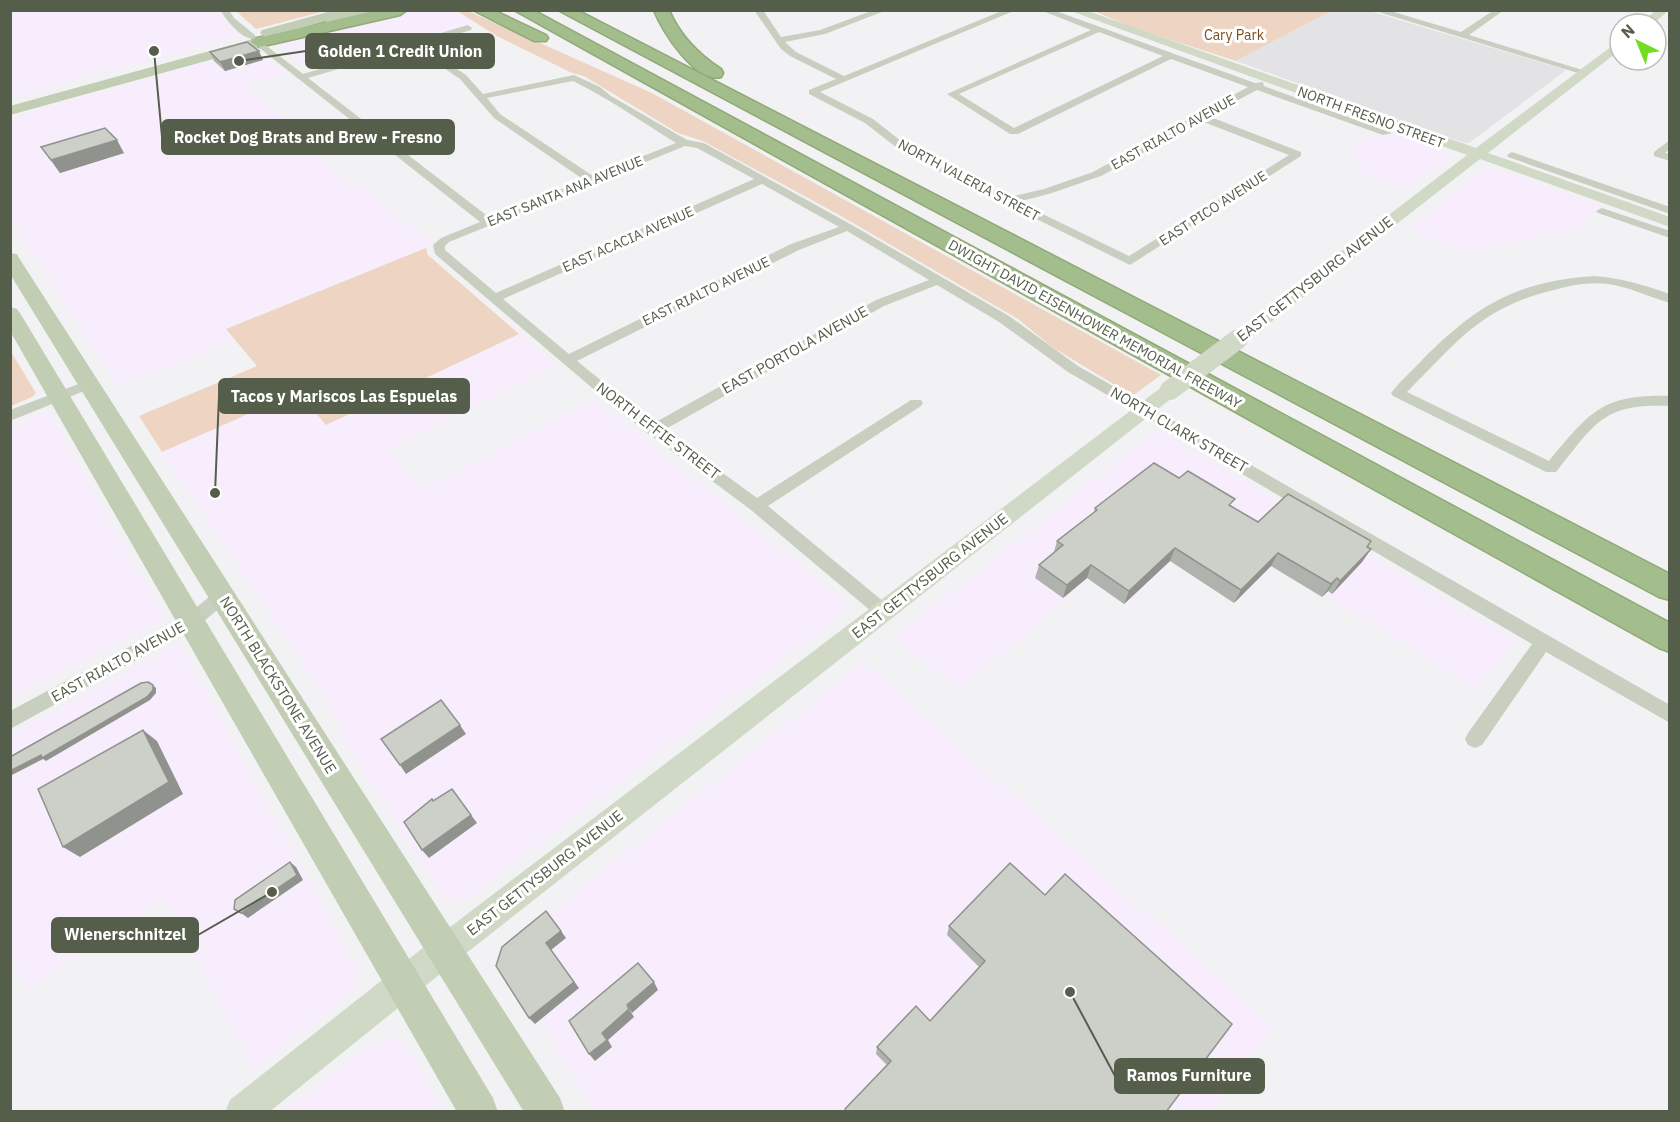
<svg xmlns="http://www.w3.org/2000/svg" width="1680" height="1122" viewBox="0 0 1680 1122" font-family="'IBM Plex Sans',sans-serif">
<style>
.commercial{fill:#f8edfc}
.education{fill:#e3e3e5}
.green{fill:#eed4c3}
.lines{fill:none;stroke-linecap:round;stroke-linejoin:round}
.highway-casing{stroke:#8fa977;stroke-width:3}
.street{fill:#c9cfc0;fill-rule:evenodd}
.secondary{fill:#cfd9c5;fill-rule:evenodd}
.primary{fill:#c1ceb3;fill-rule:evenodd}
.highway{fill:#a4bd8c;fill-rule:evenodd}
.secondary-bridge{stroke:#cfd9c5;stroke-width:20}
.wall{fill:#afb3ad}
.shaded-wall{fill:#8f928d}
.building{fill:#ccd0c9;stroke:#8f928d;stroke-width:1.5}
.labels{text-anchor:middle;stroke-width:6;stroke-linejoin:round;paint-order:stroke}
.far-park-label{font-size:14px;fill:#7e4e1c;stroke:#fff}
.far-street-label{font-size:14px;fill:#545e4a;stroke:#fff}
.street-label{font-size:15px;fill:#545e4a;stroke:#fff}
.leader{fill:none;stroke:#545e4a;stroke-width:2}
.callout-dot{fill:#545e4a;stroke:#fff;stroke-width:2}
.callout{fill:#545e4a;stroke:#545e4a;stroke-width:2}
.callout-label{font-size:16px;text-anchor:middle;font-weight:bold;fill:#fff}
</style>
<rect width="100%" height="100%" fill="#f2f2f4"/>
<path class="commercial" d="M10 11H217L222 19 239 34 192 49 11 97Z
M414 11H457L475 23 319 70H311L278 45 293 38Z
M248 50 256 51 286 74 246 86 302 134 304 136 298 139 357 189 364 186 426 239 432 240 426 248 227 328 235 340 120 387 11 221V117Z
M1392 132 1448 152 1452 157 1408 190 1355 170 1361 166 1352 147 1376 133 1385 136Z
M1487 167 1493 168 1602 206 1578 229 1467 252 1409 229Z
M519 334 556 366 388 450 423 489 594 399 844 600 845 612 466 899 444 898 335 728 341 724 162 452 298 392 326 425Z
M48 411 165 618 11 699V427Z
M1159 431 1514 640 1477 690 1276 564 1239 601 1176 559 1129 602 1092 576 959 691 895 637 1154 432Z
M179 643 359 972 352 993 254 1069 164 900 24 991 11 949 10 735Z
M863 662 1273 1026 1212 1111H596L555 1049 556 1042 542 1020 538 1023 503 970 510 943 588 883Z
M387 1038H397L405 1043 444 1111H285L367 1046Z"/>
<path class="education" d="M1366 10 1563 69 1565 71 1469 143H1464L1236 61 1331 11Z"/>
<path class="green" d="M412 10 468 11 652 93 1161 375 1135 394H1130L1052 347 1018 319 841 216 703 141 678 133 584 76 572 73 497 36 457 11 404 12Z
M236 11 324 10 325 11 256 29Z
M1094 11H1331L1236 61 1134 28Z
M426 248 428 255 519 334 326 425 298 392 162 452 139 416 257 366 226 329Z
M10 350 36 393 32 397 11 406Z"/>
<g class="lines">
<g class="highway-casing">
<path id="highway" d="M378 10H407L400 15 259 47 251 42 253 39Z
M473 10H493L546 35 548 38 546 41H534Z
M514 10H533L1670 623V652L1659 648Z
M558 10H577L1670 574V600L1659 597Z
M654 10H669C680 36 698 54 721 69L723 73 721 77C695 83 662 31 654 10Z"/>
</g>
<path class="street" d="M220 10H229L234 18 255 35V39C242 40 227 21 220 10Z
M754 10H763L781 37 820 30 874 10H887L825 34 785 42 796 52 844 76 1004 10H1016L820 92 873 119 914 151 1009 197 1044 189 1093 172 1248 87 1171 59 1018 134H1010L947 94 1091 30 1040 10H1053L1255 83 1263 82 1264 86 1392 133 1383 135 1257 90 1208 116 1301 152V156L1130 265 906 155 865 123 809 94V90L836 79 790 56 781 49ZM1099 32 1163 56 1014 128 959 94ZM1201 121 1289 155 1129 256 1018 202 1052 193 1101 176Z
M1372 10H1387L1461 32 1494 10H1504L1469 35 1589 72 1581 74Z
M468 25 472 28 471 30 421 45 466 75 483 94 574 75 600 87 611 96 687 140 704 143 852 225 1009 316 1078 366 1670 705V723L1546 652 1482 745 1475 748 1468 745 1465 739 1468 733 1532 644 1068 372 999 322 937 285 884 306 664 430 757 498 911 400H921L923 403 921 406 768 506 890 607 893 612 890 617 884 619 878 617 751 510 625 416 435 254 433 245 441 238 480 222 253 43 260 41 303 74ZM413 47 460 79 494 118 584 180 490 218 308 78ZM573 81C608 98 642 122 676 143L593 176 500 114 487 98ZM685 146 697 148 754 179 496 293 445 250V246L449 242ZM762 184 839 227 791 244 569 354 503 299ZM847 231 929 280 876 300 654 423 577 361 799 250Z
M1670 140V149L1665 153 1670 154V161L1654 156V152Z
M1512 152 1670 207V214L1508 157 1507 155Z
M1602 208 1670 231V238L1598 213 1596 211Z
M1595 276C1621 278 1645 285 1670 294V303C1649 297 1630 287 1608 284 1590 282 1572 285 1554 290 1481 307 1457 342 1407 392L1549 461C1590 412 1602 394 1670 396V406C1602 403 1596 423 1556 472H1546L1393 396 1391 393C1400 381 1413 370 1423 359 1477 305 1517 281 1595 276Z
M89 380 96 384 94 387 10 421V410Z
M222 589 228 591 231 596 228 601 197 627 10 729V711L185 617 216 591Z"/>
<path class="secondary" d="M1068 10H1085L1476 148 1620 40V50L1488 153 1670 217V227L1480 159 1244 343H1232L1229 339 1232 335 1467 155Z
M1656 10H1669L1653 24H1640Z
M1170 384 1177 386 1180 390 1177 394 455 962 269 1112H225L230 1100 433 940 1163 386Z"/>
<path class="primary" d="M335 10H380L332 26 327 25 326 21 291 31 295 34 293 37 10 115V106L264 36 260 33 262 30Z
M10 253 17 254 19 258 560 1098 565 1112H524L10 274Z
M10 307 17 309 20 313 493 1098 498 1112H457L10 331Z"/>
<use href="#highway" class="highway"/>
<path class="secondary-bridge" d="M1170 390 1238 339"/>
</g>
<path class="wall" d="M210 52 263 60 225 71 214 61Z
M41 147 124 153 60 173Z
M1179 478 1258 522 1367 547 1371 549 1362 562 1332 594 1328 591 1322 597 1271 566 1234 603 1170 561 1124 604 1087 578 1063 598 1035 578 1039 565 1054 552 1057 541 1094 512 1095 508Z
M949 926 1166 1112H845V1109L887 1065 876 1054 877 1047 930 1021 979 967 947 935Z"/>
<path class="shaded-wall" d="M259 51 263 60 225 71 220 62Z
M117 140 124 153 60 173 51 160Z
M1175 548 1170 561 1124 604 1129 591Z
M1371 549 1362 562 1332 594 1340 581Z
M1278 553 1271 566 1234 603 1241 590Z
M1091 565 1087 578 1063 598 1067 585Z
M1337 578 1328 591 1322 597 1331 584Z
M153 685 156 688V693L150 700 46 761 43 759 10 776V771Z
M460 725 466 734 406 774 400 765Z
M143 730 157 741 183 794 80 857 63 847Z
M471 815 477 823 429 858 422 850Z
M290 862 296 867 303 880 248 918 241 913Z
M561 931 566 938 551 950 579 988 535 1024 529 1018 546 943Z
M654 982 658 990 632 1013 627 1005Z
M629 1009 634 1017 608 1040 612 1047 595 1061 589 1054 602 1033Z"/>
<path class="building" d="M247 42 259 51 220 62 210 52Z
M105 128 117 140 51 160 41 147Z
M1154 463 1179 478 1188 471 1235 499 1229 505 1258 522 1288 494 1371 541 1367 547 1371 549 1340 581 1337 578 1331 584 1278 553 1241 590 1175 548 1129 591 1091 565 1067 585 1039 565 1063 545 1057 541 1097 510 1095 508Z
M148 682 153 685V690L147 697 42 758 41 755 10 771V757L141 683Z
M441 700 460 725 400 765 381 739Z
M143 730 169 782 63 847 38 789Z
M452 789 471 815 422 850 404 822 432 799 433 801Z
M290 862 297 875 241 913 234 909 235 900Z
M1010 863 1045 895 1065 874 1232 1024 1166 1112H846L845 1109 891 1061 877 1047 916 1006 930 1021 985 961 949 926Z
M546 911 561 931 546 943 574 982 529 1018 496 966 502 947Z
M638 963 654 982 627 1005 629 1009 602 1033 607 1040 589 1054 569 1021Z"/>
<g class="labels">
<g class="far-park-label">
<text x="1234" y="40">Cary Park</text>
</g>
<g class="far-street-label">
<text transform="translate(1371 117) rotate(20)" y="5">NORTH FRESNO STREET</text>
<text transform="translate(1173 132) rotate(-29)" y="5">EAST RIALTO AVENUE</text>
<text transform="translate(969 180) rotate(28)" y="5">NORTH VALERIA STREET</text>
<text transform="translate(565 191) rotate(-22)" y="5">EAST SANTA ANA AVENUE</text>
<text transform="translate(1213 208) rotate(-33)" y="5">EAST PICO AVENUE</text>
<text transform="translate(628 239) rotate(-24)" y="5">EAST ACACIA AVENUE</text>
<text transform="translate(706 291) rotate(-26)" y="5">EAST RIALTO AVENUE</text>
<text transform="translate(1095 324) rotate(29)" y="5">DWIGHT DAVID EISENHOWER MEMORIAL FREEWAY</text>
</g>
<g class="street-label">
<text transform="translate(1315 279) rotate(-38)" y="5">EAST GETTYSBURG AVENUE</text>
<text transform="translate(795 350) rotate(-29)" y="5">EAST PORTOLA AVENUE</text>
<text transform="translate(1179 430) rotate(30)" y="5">NORTH CLARK STREET</text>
<text transform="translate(658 431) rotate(37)" y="5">NORTH EFFIE STREET</text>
<text transform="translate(930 576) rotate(-38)" y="5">EAST GETTYSBURG AVENUE</text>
<text transform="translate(118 662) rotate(-29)" y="5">EAST RIALTO AVENUE</text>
<text transform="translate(278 685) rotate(58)" y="5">NORTH BLACKSTONE AVENUE</text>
<text transform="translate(545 873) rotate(-38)" y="5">EAST GETTYSBURG AVENUE</text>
</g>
</g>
<path class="leader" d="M239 61L306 51M154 51L162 137M215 493L219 396M272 892L198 935M1070 992L1115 1076"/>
<g class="callout-dot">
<circle cx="239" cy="61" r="6"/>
<circle cx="154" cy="51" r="6"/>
<circle cx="215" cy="493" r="6"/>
<circle cx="272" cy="892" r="6"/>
<circle cx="1070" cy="992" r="6"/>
</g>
<g class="callout">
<rect x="306" y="34" width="188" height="34" rx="6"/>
<rect x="162" y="120" width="292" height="34" rx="6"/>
<rect x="219" y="379" width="250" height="34" rx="6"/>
<rect x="52" y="918" width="146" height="34" rx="6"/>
<rect x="1115" y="1059" width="149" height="34" rx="6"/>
</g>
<g class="callout-label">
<text x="400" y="57">Golden 1 Credit Union</text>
<text x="308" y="143">Rocket Dog Brats and Brew - Fresno</text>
<text x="344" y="402">Tacos y Mariscos Las Espuelas</text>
<text x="125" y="940">Wienerschnitzel</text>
<text x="1189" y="1081">Ramos Furniture</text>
</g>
<rect width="1680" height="1122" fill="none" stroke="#545e4a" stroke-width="24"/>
<g transform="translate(1638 42) rotate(317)"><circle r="28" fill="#ffffff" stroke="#bbbfb7" stroke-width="1.5"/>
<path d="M0-4.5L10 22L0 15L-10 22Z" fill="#73dd22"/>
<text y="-9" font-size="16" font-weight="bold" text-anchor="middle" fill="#545e4a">N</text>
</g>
</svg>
